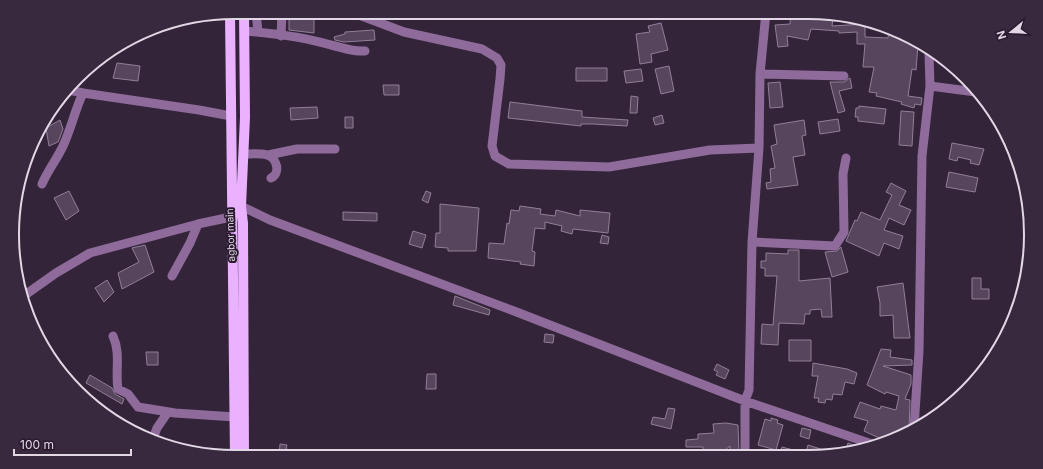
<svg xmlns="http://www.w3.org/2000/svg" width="1043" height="469" viewBox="0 0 1043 469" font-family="Inter,sans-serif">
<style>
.building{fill:#57455d;stroke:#917e98}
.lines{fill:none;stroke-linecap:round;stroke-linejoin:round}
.minor{stroke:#8e6b9a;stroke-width:9}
.major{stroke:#eab1ff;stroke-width:10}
.labels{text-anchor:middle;stroke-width:4;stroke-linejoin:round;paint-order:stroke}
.street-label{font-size:10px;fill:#e1d7e5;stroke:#291a2f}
.rim{fill:none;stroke:#e1d7e5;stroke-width:2}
</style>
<rect width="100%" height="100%" fill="#342439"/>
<path class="building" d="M791 12H804L803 17 833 19 832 26 865 24V37L888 38 889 28 893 29 918 45 916 70 912 69 908 96 922 98 921 105 915 104 914 108 901 104 902 102 876 96 877 93 869 92 874 67H863L865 44H857V32L839 33V31L811 29 808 40 787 36 788 46 778 47 775 25 790 24Z
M289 17 314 18V33L289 30Z
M661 23 668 50 651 54 652 62 640 64 636 34 650 32 648 26Z
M374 30 375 40 344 42 335 40 334 37 345 34V32Z
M117 63 140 66 138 81 113 78Z
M669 66 674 91 661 94 655 69Z
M576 68H607V81H576Z
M641 69 643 81 626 83 624 71Z
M850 78 852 88 839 91 845 111 838 113 830 82H844Z
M780 82 783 107 770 108 768 83Z
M383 85H399V95H384Z
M631 96 638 97 637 113H630Z
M510 102 582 111V117L628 120 627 126 593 124H581V126L508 118Z
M859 106 886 109 884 124 858 121V117H855L856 108H859Z
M317 107 318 118 291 120 290 108Z
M901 111 914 112 912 146 899 145Z
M662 115 664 123 655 125 653 118Z
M345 117H353V128H345Z
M838 119 840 131 820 134 818 122Z
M60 120 63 129 60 137 58 142 49 146 46 128Z
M804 120 806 135 802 136 805 155 793 157 798 185 767 189 766 183 771 182 770 169 775 168 771 146 777 144 774 125Z
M952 143 984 149 979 165 970 163 971 160 958 157 957 161 949 159Z
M949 172 978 178 975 192 946 187Z
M891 183 906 191 899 205 911 210 904 225 889 218 884 230 903 236 899 249 884 243 879 256 846 241 855 220 857 221 861 212 880 220 892 195 886 192Z
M69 191 79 211 66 220 54 198Z
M426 191 431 193 428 203 422 200Z
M440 204 479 208 476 251H448V248L435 247 436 233H440Z
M520 206 541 209 540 214 555 216 556 210 580 216V210L610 213 608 233 573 229 572 234 561 231 562 226 545 222V229L535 228 532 251 535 252 534 266 520 264 521 262 488 258 489 243 504 244 507 223 509 224 511 210 519 211Z
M343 212 377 213V221L343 220Z
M413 231 426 235 422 248 409 244Z
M602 235 609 237 608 244 600 243Z
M145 245 154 272 122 289 118 273 139 262 132 248Z
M841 247 848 272 832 277 825 252 837 251Z
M788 250H799V281L830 278 832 317H822L821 309 810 310V314H805L804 324 779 323 778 345 761 344 762 324 773 325 777 276H765V268H761V261H766V253L788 254Z
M972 278H981V289H989V299H972Z
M107 280 114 292 104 302 95 288Z
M903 283 910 338H894L893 315 880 316V303L877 287Z
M455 296 490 310 489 315 453 305Z
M545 334 554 335 553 343 544 342Z
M789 340H811V361H789Z
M881 349 891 350 890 357 912 360V365L883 366 911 375V384L905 399 910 400 909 431 888 442 864 431 868 421 854 417 860 402 880 409 881 406 896 410 899 396 886 392 885 394 867 385Z
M146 352H158V365H147Z
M813 363 847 369 857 373 854 384 845 382 842 395 833 394 832 400 826 399 825 403 818 402 819 398H814L818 376H812Z
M717 364 729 370 725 379 716 375 718 372 714 370Z
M427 374H436V389H426Z
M90 375 112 388 115 394 124 399 122 404 86 383Z
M668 408 675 409 671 429 651 424 653 417 665 419Z
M771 418 778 420 777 423 783 425 776 450 758 445 765 419 771 421Z
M726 423 738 425 739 455H730V446L719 455H715L711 451 703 450V447H686V440L698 439V434L714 433 713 424Z
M802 428 811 430 809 439 800 436Z
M848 443 862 448 845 453Z
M280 444 287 445 286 449 296 451 295 457H279Z
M808 445 836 454V455H805Z
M782 447 804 453V455H780Z"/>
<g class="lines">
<path class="minor" d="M256 12 258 32
M351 12 404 32 482 49 497 58 501 65 500 79 492 146 495 156 509 164 609 167 710 150 759 148
M245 31C270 33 307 38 331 45 345 48 351 52 365 51
M281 36 282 12
M760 74 844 76
M930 86 976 92
M69 90 83 93
M244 154C251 154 260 153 267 155 277 158 281 173 271 178
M268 155 297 149H335
M42 184C48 170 57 159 63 146 71 129 75 110 83 93L199 110 231 116
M241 206 270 220 514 311 745 401 875 445
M752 242 835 246 844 232 843 174 846 158
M172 276 190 243 198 224
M25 295 56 273 90 253 198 224 231 217
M113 336C121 354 115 370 118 389L128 394 138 407 175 413 235 417
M914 428 919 351 922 156 930 86 929 53
M152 441 157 428 168 412
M745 455V401L749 390 752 242 759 148 760 74 766 12"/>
<path class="major" d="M244 12 245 117 241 206 243 223 244 457
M230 13 235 457"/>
</g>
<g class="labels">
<g class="street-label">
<text transform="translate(230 235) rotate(-92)" y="4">agbor main</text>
</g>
</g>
<path d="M0 0H1043V469H0ZM234 19H809A215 215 0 0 1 1024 234V235A215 215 0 0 1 809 450H234A215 215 0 0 1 19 235V234A215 215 0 0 1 234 19Z" fill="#38293e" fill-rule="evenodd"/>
<path class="rim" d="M234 19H809A215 215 0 0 1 1024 234V235A215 215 0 0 1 809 450H234A215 215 0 0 1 19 235V234A215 215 0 0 1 234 19Z"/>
<g transform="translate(1011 32) rotate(252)" stroke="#291a2f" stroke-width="3" paint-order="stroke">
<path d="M0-3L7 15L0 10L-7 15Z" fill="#e1d7e5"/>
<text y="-6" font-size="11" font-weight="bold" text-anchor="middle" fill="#e1d7e5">N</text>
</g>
<path d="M14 449v6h117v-6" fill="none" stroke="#e1d7e5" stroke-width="2"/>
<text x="20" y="449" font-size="12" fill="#e1d7e5" stroke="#291a2f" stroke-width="3" paint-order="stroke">100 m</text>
</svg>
